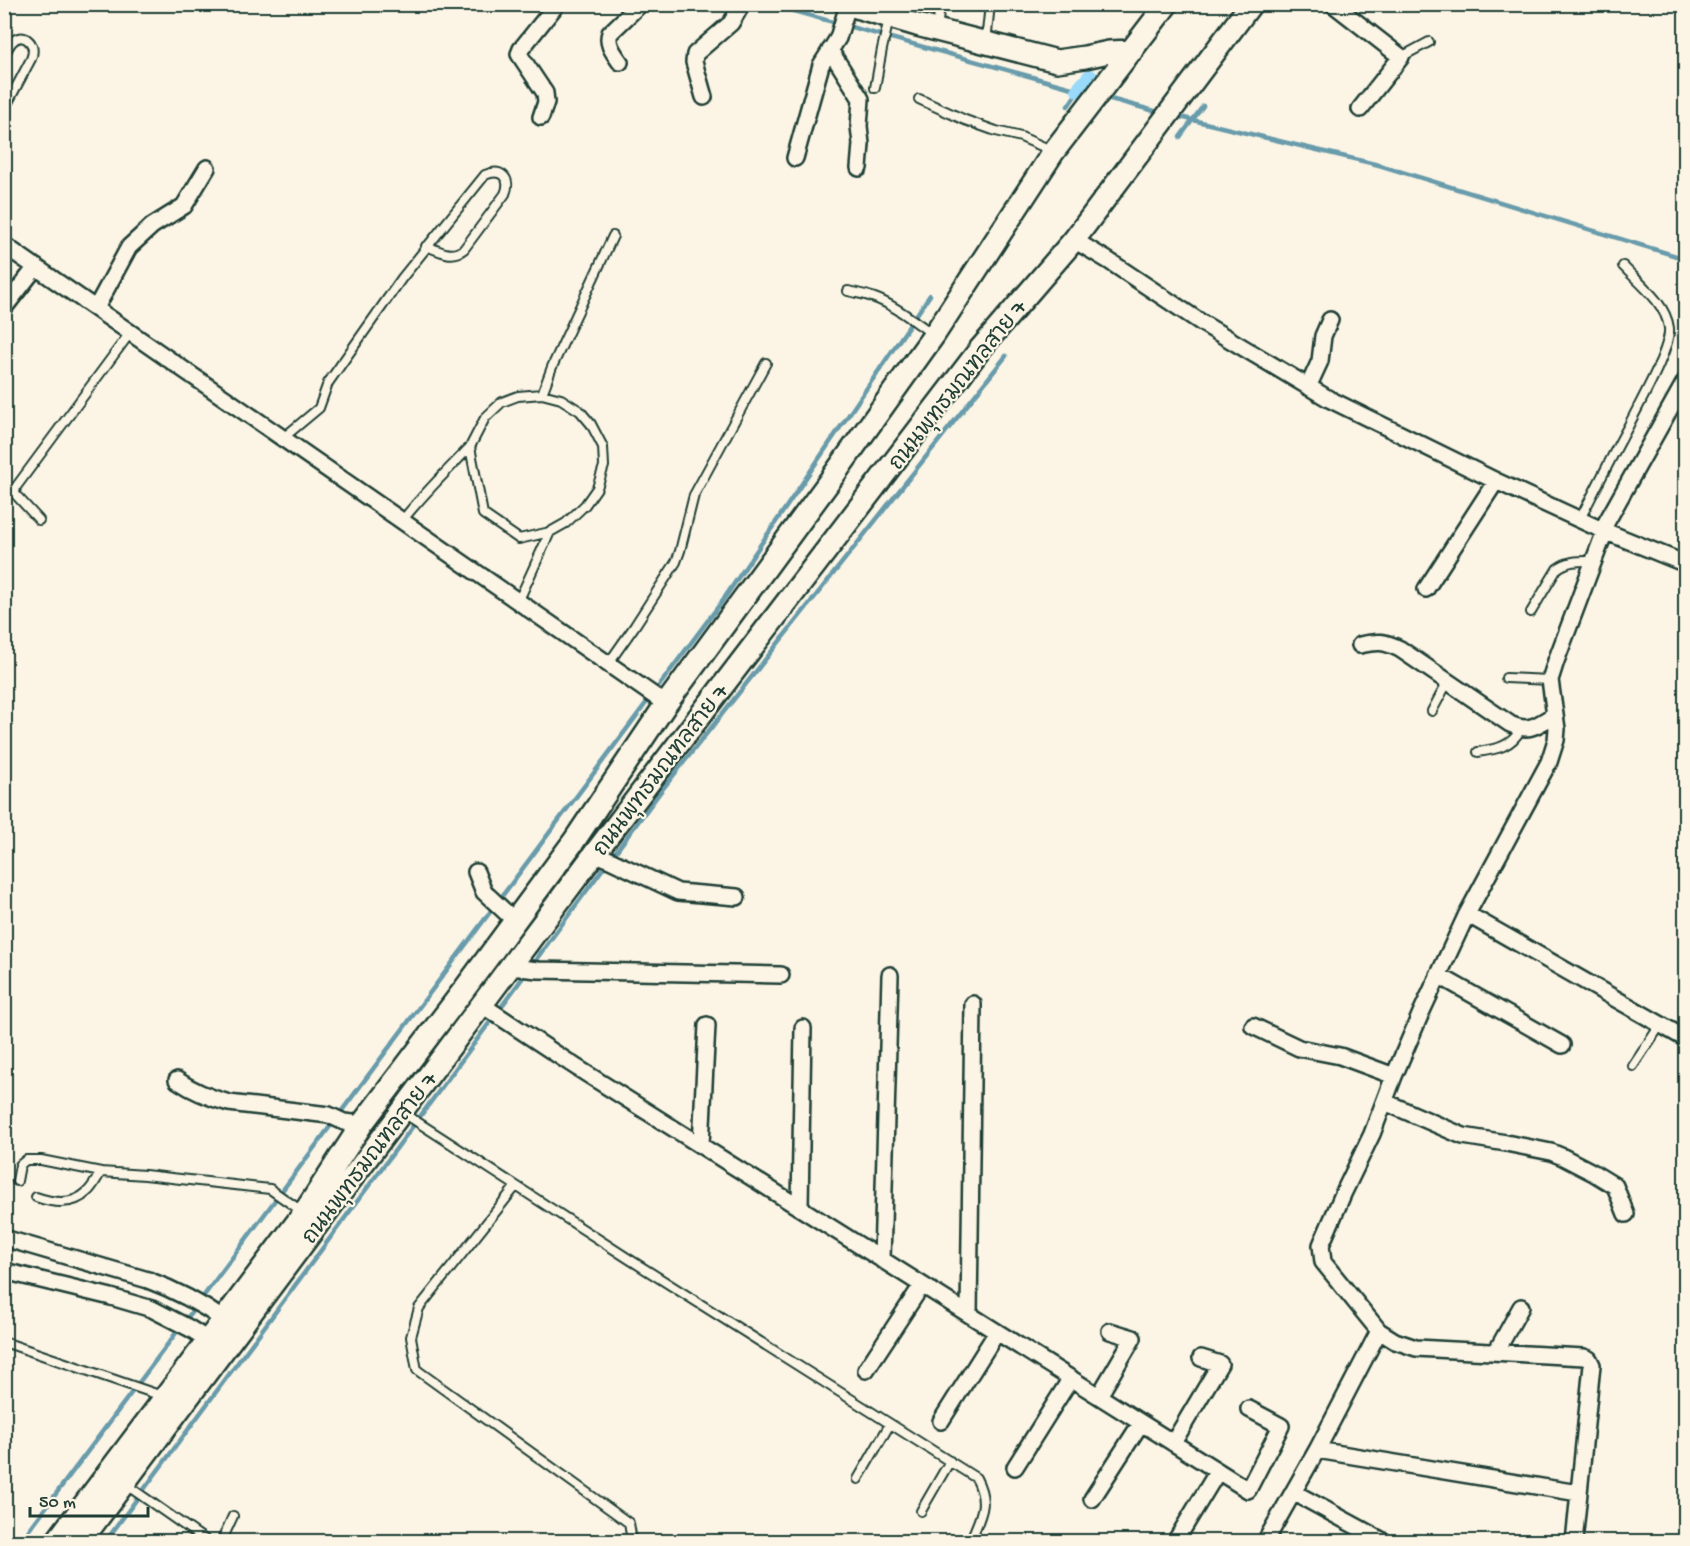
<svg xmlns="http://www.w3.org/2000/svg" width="1690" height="1546" viewBox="0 0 1690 1546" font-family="'Gochi Hand','Playpen Sans Thai',sans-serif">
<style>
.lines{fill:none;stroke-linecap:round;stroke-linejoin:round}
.stream{stroke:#689bab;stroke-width:4.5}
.canal{stroke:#99d9fa;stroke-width:16}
.lane-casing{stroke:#1f3d34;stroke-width:12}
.street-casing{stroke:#1f3d34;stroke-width:20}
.secondary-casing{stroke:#1f3d34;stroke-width:26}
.lane{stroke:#fcf5e5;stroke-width:8}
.street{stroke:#fcf5e5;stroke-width:15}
.secondary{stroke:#fcf5e5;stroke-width:21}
.labels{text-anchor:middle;stroke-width:4.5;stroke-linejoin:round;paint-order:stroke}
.street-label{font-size:22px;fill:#1f3d34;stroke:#fcf5e5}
</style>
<rect width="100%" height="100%" fill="#fcf5e5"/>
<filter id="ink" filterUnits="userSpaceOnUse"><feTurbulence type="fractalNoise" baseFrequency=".0167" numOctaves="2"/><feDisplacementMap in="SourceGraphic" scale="12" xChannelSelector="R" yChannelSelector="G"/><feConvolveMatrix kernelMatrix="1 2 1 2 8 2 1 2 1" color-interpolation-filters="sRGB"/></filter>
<g filter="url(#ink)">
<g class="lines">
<path class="stream" d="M768 4 1090 93
M1103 97 1162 113
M1068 106 1079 90
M1176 116 1379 165 1686 259
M1180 137 1203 106
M612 857 661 791 1006 356
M532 965 607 863
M20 1542 723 600 930 295
M105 1542 527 972"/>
<path class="canal" d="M1079 90 1090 77"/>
<g class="lane-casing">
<path id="lane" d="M937 30 940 4
M986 42 990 4
M4 55C7 51 9 45 12 42 22 31 38 42 31 59L4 110
M1401 57 1429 42
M875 88 882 49 889 19
M919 99 965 120 996 131 1021 137 1053 151
M848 291C856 293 864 294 872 297 895 305 914 321 934 335
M542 394 561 399 580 411 591 424 603 447 604 466 597 488 585 505 566 523 550 532 519 539 483 514 470 447 485 418 502 402 518 396Z
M542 394 552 367 613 236
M283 438 319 408 328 383 402 278 485 175C501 168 512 178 505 194L464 249C452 259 440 251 426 246
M1580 519C1596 488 1612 456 1629 425 1639 404 1671 349 1669 328 1666 303 1639 283 1623 266
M39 520 15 494 16 487 130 333
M402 521C422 495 447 471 470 447
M518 602 550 532
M1531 612 1557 569C1568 560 1580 561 1594 561
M608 664 634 627 676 562 680 551 694 495 766 363
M1506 678 1550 680
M1432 711 1448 681
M1478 752C1497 749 1511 747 1521 729
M1633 1066 1661 1024
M402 1112 629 1259 976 1478C990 1505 980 1516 970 1542
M17 1181 20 1165 26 1160H41L101 1172
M516 1186 419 1308 411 1337 417 1370 629 1523 631 1535 627 1542
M36 1197C53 1203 73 1206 87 1192 93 1187 97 1178 101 1172L145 1175 270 1189 303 1212
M4 1342 162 1396
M858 1479 890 1424
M125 1484 208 1542
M921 1511 950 1461
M216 1542 222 1540 233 1516"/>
</g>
<g class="street-casing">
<path id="street" d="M1333 4 1401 57 1360 109
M830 50 861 99 859 126 861 144 859 168
M620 62C614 53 606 44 610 33L640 4
M704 97 694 62 695 54 731 23 742 4
M541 117 546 102 545 93 519 54 521 49 557 4
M795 158 821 65 838 38 848 5
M1074 240 1109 261 1202 323 1329 399 1496 481 1602 530 1686 564
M4 245 666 704
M4 308 36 267
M96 308 129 247 152 226 184 206 207 168
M1308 387 1320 361 1323 336 1330 320
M1602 530 1686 380
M1426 589 1496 481
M1360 645C1378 641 1384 641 1400 649L1510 724C1530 733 1537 725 1554 715
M595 853 678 892 737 897
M476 872 484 892 514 920
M1467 914 1686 1039
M510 967 538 970 781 975
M1438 975 1562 1045
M482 1005 576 1067 1248 1490 1281 1426 1249 1409
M1253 1026 1299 1048 1340 1056 1394 1076
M177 1080C193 1091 210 1098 229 1103L329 1115 344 1122 362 1124
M1385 1102 1463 1136 1506 1143 1551 1152 1563 1157 1592 1172 1615 1186 1626 1214
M701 1145 707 1025
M800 1207 803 1028
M4 1238 148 1280C175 1290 200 1303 224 1320
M882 1260 890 975
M4 1271 111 1297 152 1309 189 1328 208 1340
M969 1314 973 1004
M1496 1352 1521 1307
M866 1370 922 1285
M1099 1396 1133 1338 1110 1331
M941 1421 997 1332
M1173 1443 1220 1364 1201 1358
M1317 1450 1578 1493
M1015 1467 1071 1378
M1293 1492 1385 1542
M1092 1499 1141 1423
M1175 1542 1218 1471
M1265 1542 1317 1450 1379 1331
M1574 1542 1592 1365 1589 1359 1584 1357 1416 1348 1395 1341 1379 1331 1323 1262 1321 1245 1343 1194 1372 1134 1394 1076 1421 1013 1467 914 1549 762 1556 740 1557 729 1550 680 1556 661 1605 531"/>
</g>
<g class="secondary-casing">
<path id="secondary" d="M846 4 917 25 1057 61 1085 57 1109 52 1132 51
M56 1542 304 1213 362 1124 463 991 574 841 666 704 826 486 934 335 1054 151 1167 4
M80 1542 595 853 981 348 1074 240 1251 4"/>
</g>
<use href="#lane" class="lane"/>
<use href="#street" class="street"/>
<use href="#secondary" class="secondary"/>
</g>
</g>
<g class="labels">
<g class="street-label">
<text transform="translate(956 384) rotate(-52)" y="8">ถนนพุทธมณฑลสาย 7</text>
<text transform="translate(659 769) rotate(-53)" y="8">ถนนพุทธมณฑลสาย 7</text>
<text transform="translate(368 1157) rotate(-53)" y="8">ถนนพุทธมณฑลสาย 7</text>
</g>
</g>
<rect width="1690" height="1546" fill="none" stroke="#fcf5e5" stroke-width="24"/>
<rect x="12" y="12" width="1666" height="1522" fill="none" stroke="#1f3d34" stroke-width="2" filter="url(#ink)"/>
<path d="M30 1507v9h118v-9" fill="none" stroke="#1f3d34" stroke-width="3"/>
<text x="39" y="1507" font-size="18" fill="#1f3d34" stroke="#fcf5e5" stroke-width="4.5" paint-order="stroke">50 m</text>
</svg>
